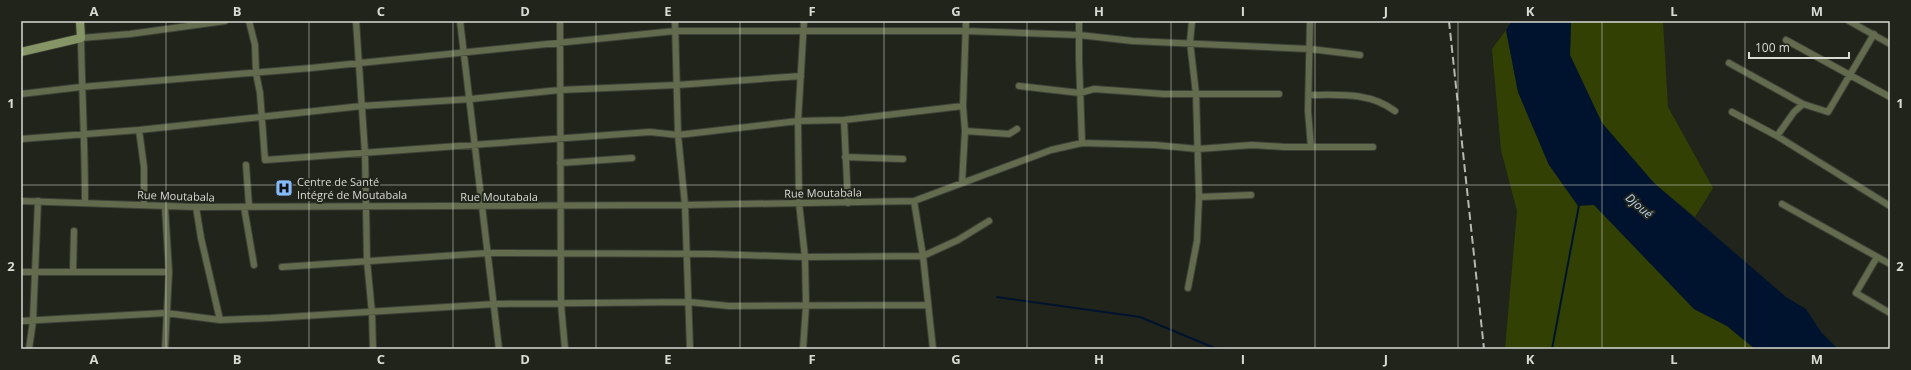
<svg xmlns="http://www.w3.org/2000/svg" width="1911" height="370" viewBox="0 0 1911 370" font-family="'Open Sans',sans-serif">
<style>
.green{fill:#324004}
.water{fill:#00132e}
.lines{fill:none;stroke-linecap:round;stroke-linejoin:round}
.stream{stroke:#00132e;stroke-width:2}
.street-casing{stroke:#3e4138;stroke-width:8}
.secondary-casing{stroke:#3e4138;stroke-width:10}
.street{stroke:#626b4d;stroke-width:6}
.secondary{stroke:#859565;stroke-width:8}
.rail{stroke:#b6b8b1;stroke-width:2;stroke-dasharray:8 4;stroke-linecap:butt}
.grid{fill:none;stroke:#d8dad4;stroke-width:1;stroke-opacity:0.55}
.labels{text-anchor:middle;stroke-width:4;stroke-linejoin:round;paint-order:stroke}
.poi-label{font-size:11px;fill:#d8dad4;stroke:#21241a;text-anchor:start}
.street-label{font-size:11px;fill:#d8dad4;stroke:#21241a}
.water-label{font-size:12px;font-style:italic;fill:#b4ceef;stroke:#21241a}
.neatline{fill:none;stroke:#d8dad4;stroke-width:1.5}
.grid-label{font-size:13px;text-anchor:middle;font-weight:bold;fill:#d8dad4}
</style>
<rect width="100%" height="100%" fill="#21241a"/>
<path class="green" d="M1571 21H1663L1668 107 1713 188 1695 217 1654 183 1602 123 1570 55Z
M1506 30 1518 92 1549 165 1594 204 1694 309 1727 326 1755 349H1505L1517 211 1501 150 1492 49Z"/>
<path class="water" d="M1512 21H1571L1570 55 1602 123 1654 183 1786 297 1806 309 1821 332 1838 349H1755L1727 326 1694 309 1594 205 1578 206 1549 165 1518 92 1506 30Z"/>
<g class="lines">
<path class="stream" d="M997 297 1140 317 1217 349
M1552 349 1579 205"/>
<g class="street-casing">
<path id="street" d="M249 21 255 45 256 73 260 93 265 160 650 132 678 135 798 121 844 120 963 106
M356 21 365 153 367 261 372 313 373 349
M460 21 499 349
M560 21 561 304 565 349
M675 21 678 135 685 205 690 349
M1079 21V60L1082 143
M1310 21 1308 111 1311 147
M1849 21 1890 44
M1786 40 1890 97
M1729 63 1803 104
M1019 86 1080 93 1094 89 1164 94H1279
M21 94 81 87 311 68 675 31H966L1079 35 1133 41 1310 49 1360 55
M1309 95C1340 95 1369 92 1395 111
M1732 112 1777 136 1890 206
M844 120 848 203
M139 130 144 167V205
M965 131 1009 134 1017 129
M1777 136 1794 112 1803 104 1828 112 1874 34
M21 139 139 130 362 106 471 99 560 90 677 85 801 76
M845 157 903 159
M560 163 632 158
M246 165 249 206
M962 183 965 131 963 106 966 21
M1199 197 1251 195
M21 201 196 207 685 205 914 201 1051 150 1082 143 1155 145 1198 149 1252 145 1285 147H1373
M914 201 923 256 933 349
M85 203C85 148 82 93 81 38L130 34 225 21
M1782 204 1890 264
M196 207 201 238 220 320
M244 207 254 265
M1877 257 1856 293 1890 313
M282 267 488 253 714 254 805 257 923 256 958 240 989 221
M21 272H169
M73 272 74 231
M1188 288 1197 241 1199 197 1196 94 1190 42 1192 21
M21 321 166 313 220 320 271 318 495 304 689 302 729 306 928 305
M29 349 33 321 38 201
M165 349 169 272 165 207
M803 349 806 306 805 257 799 203 798 121 804 21"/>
</g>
<g class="secondary-casing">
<path id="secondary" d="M21 52 81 38 80 21"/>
</g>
<use href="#street" class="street"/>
<use href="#secondary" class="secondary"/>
<path class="rail" d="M1449 21 1484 349"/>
</g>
<path class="grid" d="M166 21V349M309 21V349M453 21V349M596 21V349M740 21V349M884 21V349M1027 21V349M1171 21V349M1315 21V349M1458 21V349M1602 21V349M1745 21V349M21 185H1890"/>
<defs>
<g id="hospital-square" transform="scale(0.9)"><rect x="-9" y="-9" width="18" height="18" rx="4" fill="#85bbfb" stroke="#21241a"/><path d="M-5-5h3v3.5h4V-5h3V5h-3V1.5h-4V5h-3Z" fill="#111"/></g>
</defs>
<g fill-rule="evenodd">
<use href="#hospital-square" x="284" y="188"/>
</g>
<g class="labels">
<g class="poi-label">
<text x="297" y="186">Centre de Santé<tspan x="297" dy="13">Intégré de Moutabala</tspan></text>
</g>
<g class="street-label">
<text transform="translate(823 193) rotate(-1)" y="4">Rue Moutabala</text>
<text transform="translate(176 196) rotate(2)" y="4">Rue Moutabala</text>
<text x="499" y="201">Rue Moutabala</text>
</g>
<g class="water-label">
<text transform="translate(1639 206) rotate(41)" y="4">Djoué</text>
</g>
</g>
<rect width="1911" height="370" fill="none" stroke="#21241a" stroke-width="44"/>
<path d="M1749 52v6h100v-6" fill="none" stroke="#d8dad4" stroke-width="2"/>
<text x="1755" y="52" font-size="12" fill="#d8dad4" stroke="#21241a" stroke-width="3" paint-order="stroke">100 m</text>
<rect x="22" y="22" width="1867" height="326" class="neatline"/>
<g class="grid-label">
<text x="94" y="16">A</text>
<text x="237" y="16">B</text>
<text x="381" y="16">C</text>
<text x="525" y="16">D</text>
<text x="668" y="16">E</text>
<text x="812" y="16">F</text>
<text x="956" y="16">G</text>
<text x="1099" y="16">H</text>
<text x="1243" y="16">I</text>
<text x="1386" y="16">J</text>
<text x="1530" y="16">K</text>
<text x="1674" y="16">L</text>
<text x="1817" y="16">M</text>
<text x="11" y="108">1</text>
<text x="1900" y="108">1</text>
<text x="11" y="271">2</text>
<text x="1900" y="271">2</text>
<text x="94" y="364">A</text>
<text x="237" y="364">B</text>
<text x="381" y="364">C</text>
<text x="525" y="364">D</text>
<text x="668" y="364">E</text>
<text x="812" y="364">F</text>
<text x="956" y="364">G</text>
<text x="1099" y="364">H</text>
<text x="1243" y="364">I</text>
<text x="1386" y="364">J</text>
<text x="1530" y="364">K</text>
<text x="1674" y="364">L</text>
<text x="1817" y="364">M</text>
</g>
</svg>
